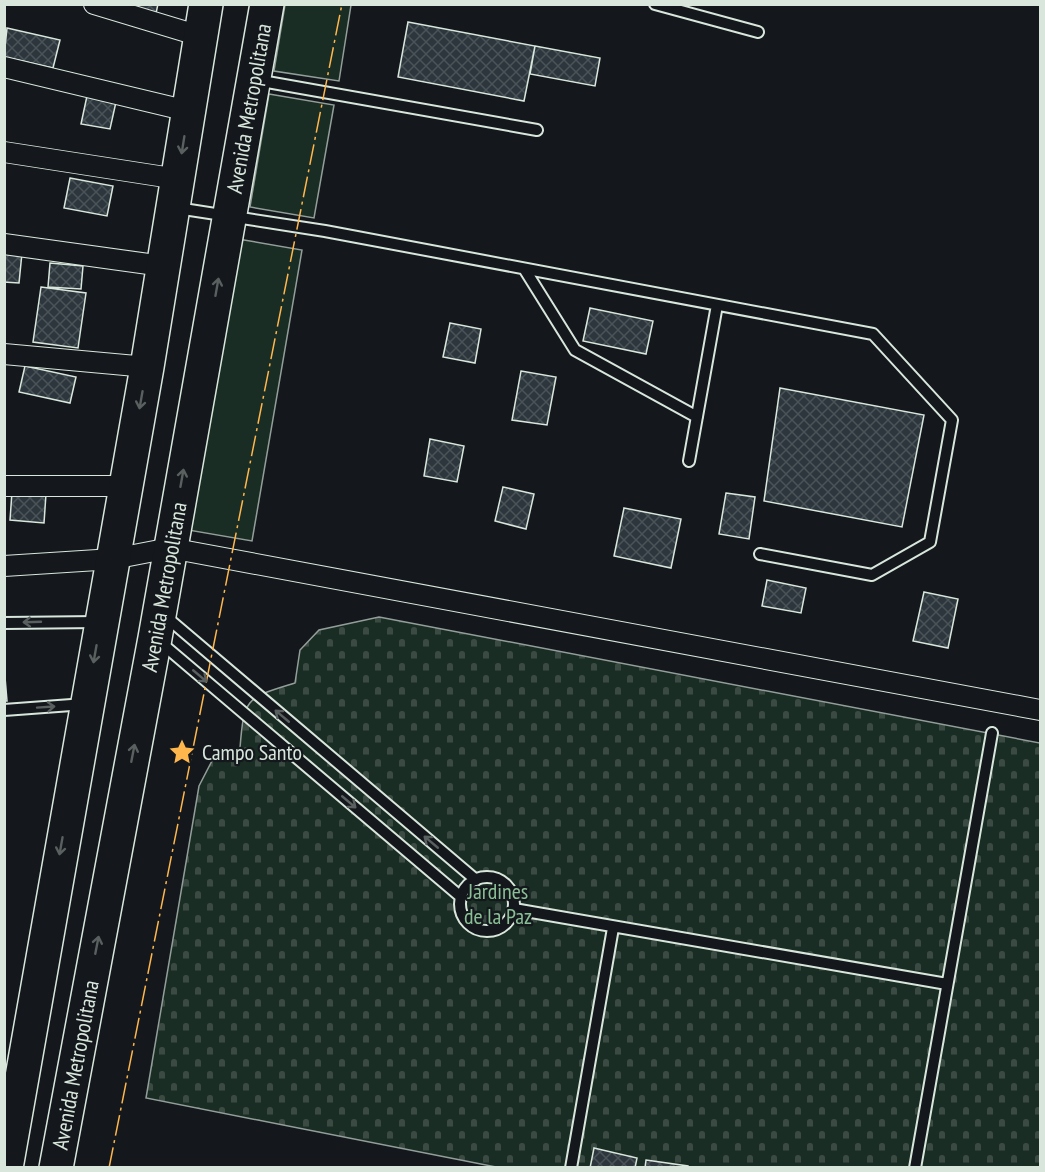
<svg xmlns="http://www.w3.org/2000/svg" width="1045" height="1172" viewBox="0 0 1045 1172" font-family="'PT Sans Narrow',sans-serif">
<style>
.grass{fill:#1a2d24;stroke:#939e99;stroke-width:1.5}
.cemetery{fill:url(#cemetery-stones);stroke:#939e99;stroke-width:1.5}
.building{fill:url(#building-cross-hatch);stroke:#d8e6dc;stroke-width:1.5}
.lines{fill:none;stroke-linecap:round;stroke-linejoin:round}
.service-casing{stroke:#d8e6dc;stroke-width:14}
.minor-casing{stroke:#d8e6dc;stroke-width:22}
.trunk-casing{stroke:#d8e6dc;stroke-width:36}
.service{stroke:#14181c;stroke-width:10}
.minor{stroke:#14181c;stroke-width:20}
.trunk{stroke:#14181c;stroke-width:33}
.power{stroke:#ffb74d;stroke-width:1.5;stroke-dasharray:21 4.5 3 4.5;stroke-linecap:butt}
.oneway{stroke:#59605f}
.labels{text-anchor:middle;stroke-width:4.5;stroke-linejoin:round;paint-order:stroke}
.street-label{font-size:22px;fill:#d8e6dc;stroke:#14181c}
.poi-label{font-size:22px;fill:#d8e6dc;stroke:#14181c;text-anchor:start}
.park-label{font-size:22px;fill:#8ac095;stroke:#14181c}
</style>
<defs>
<pattern id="cemetery-stones" width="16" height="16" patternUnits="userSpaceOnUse" patternTransform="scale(1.5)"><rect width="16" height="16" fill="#1a2d24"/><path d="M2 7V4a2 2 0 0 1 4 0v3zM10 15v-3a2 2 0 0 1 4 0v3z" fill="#3b4b43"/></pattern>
<pattern id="building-cross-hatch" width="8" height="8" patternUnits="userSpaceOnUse" patternTransform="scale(1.5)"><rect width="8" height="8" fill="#2c363c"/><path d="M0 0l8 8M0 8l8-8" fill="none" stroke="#4a5358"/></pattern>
</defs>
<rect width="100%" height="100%" fill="#14181c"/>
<path class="grass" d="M285 5H351L339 81 274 71Z
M269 94 334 105 314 218 250 207Z
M238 239 302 250 252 541 188 530Z"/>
<path class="cemetery" d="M379 617 1040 743V1167H496L146 1098 199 786 215 755 240 748C244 696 247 698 295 683L300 650 319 630Z"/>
<path class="building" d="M125 4H158L155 18Z
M408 22 535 46 524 101 398 77Z
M7 28 60 40 53 68 4 57Z
M535 46 600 58 595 86 530 74Z
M87 96 116 102 110 129 81 124Z
M70 178 113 186 107 216 64 208Z
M4 251 22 253 19 283 4 282Z
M50 263 83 266 81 289 48 287Z
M41 287 86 293 78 348 33 342Z
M590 308 653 321 646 354 583 341Z
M450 323 481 329 475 363 443 357Z
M25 366 76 377 70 403 19 392Z
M521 371 556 377 547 425 512 420Z
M780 388 924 415 902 527 764 501Z
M430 439 464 446 457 482 424 476Z
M503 487 534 494 526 529 495 521Z
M12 492 46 494 44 523 10 520Z
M726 493 755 497 749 539 719 534Z
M624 508 681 519 671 568 614 556Z
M767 580 806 588 801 613 762 606Z
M924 592 958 599 948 648 913 641Z
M4 665 7 701H4Z
M594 1148 637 1158 635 1168H590Z
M646 1160 688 1166V1168H645Z"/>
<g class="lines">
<g class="service-casing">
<path id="service" d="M655 4 758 32
M256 80 537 130
M177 208 325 231 873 334 952 420 930 542 872 575 760 554
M525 270 575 350 697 417
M689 461 717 305
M165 616 476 880
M4 623 98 622
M160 642 461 897
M4 710 85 704
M460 904a27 27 0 1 1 54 0a27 27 0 1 1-54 0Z
M514 909 947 984
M571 1168 613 928
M915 1168 992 733"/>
</g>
<g class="minor-casing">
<path id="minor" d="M94 4 200 36
M4 67 188 111
M4 152 178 179
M4 244 163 266
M4 354 147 367
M4 486H126
M4 566 113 559 170 548 1040 710"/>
</g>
<g class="trunk-casing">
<g id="trunk">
<path d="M6 1168 147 367 206 4"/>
<path id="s1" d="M56 1168 155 638 267 4"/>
</g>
</g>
<use href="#service" class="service"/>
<use href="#minor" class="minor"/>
<use href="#trunk" class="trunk"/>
<path class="power" d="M109 1168 342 4"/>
</g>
<defs><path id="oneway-shaft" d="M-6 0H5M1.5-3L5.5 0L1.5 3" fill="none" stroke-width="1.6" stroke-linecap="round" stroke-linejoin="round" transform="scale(1.5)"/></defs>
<g class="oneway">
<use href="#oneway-shaft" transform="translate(183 145) rotate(99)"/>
<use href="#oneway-shaft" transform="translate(217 287) rotate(-80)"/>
<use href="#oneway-shaft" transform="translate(141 400) rotate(100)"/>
<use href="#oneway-shaft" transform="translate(182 478) rotate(-80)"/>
<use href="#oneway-shaft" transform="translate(32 622) rotate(178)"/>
<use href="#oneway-shaft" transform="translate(95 654) rotate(100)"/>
<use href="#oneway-shaft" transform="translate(200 676) rotate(40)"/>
<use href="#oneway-shaft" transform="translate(46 707) rotate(-4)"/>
<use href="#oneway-shaft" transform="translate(282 716) rotate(-140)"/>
<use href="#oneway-shaft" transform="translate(133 753) rotate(-79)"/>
<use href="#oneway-shaft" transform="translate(349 802) rotate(40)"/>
<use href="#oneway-shaft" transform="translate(431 842) rotate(-140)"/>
<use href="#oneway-shaft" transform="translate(61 846) rotate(100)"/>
<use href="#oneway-shaft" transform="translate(97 945) rotate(-79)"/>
</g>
<defs>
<g id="sight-bare" transform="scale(2.07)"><path d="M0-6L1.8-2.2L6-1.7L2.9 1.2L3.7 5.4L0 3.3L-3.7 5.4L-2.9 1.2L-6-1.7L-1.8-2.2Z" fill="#ffb74d" stroke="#14181c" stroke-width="2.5" paint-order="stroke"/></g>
</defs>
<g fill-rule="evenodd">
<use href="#sight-bare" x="182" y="752"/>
</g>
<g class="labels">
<g class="street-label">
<text dy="8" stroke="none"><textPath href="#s1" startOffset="1077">Avenida Metropolitana</textPath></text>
<text dy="8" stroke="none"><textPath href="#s1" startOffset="591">Avenida Metropolitana</textPath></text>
<text dy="8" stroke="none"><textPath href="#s1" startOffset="105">Avenida Metropolitana</textPath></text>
</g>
<g class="poi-label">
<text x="202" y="760">Campo Santo</text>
</g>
<g class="park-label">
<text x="498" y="899">Jardines<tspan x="498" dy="25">de la Paz</tspan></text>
</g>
</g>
<rect width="1045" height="1172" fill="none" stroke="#d8e6dc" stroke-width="12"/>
</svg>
